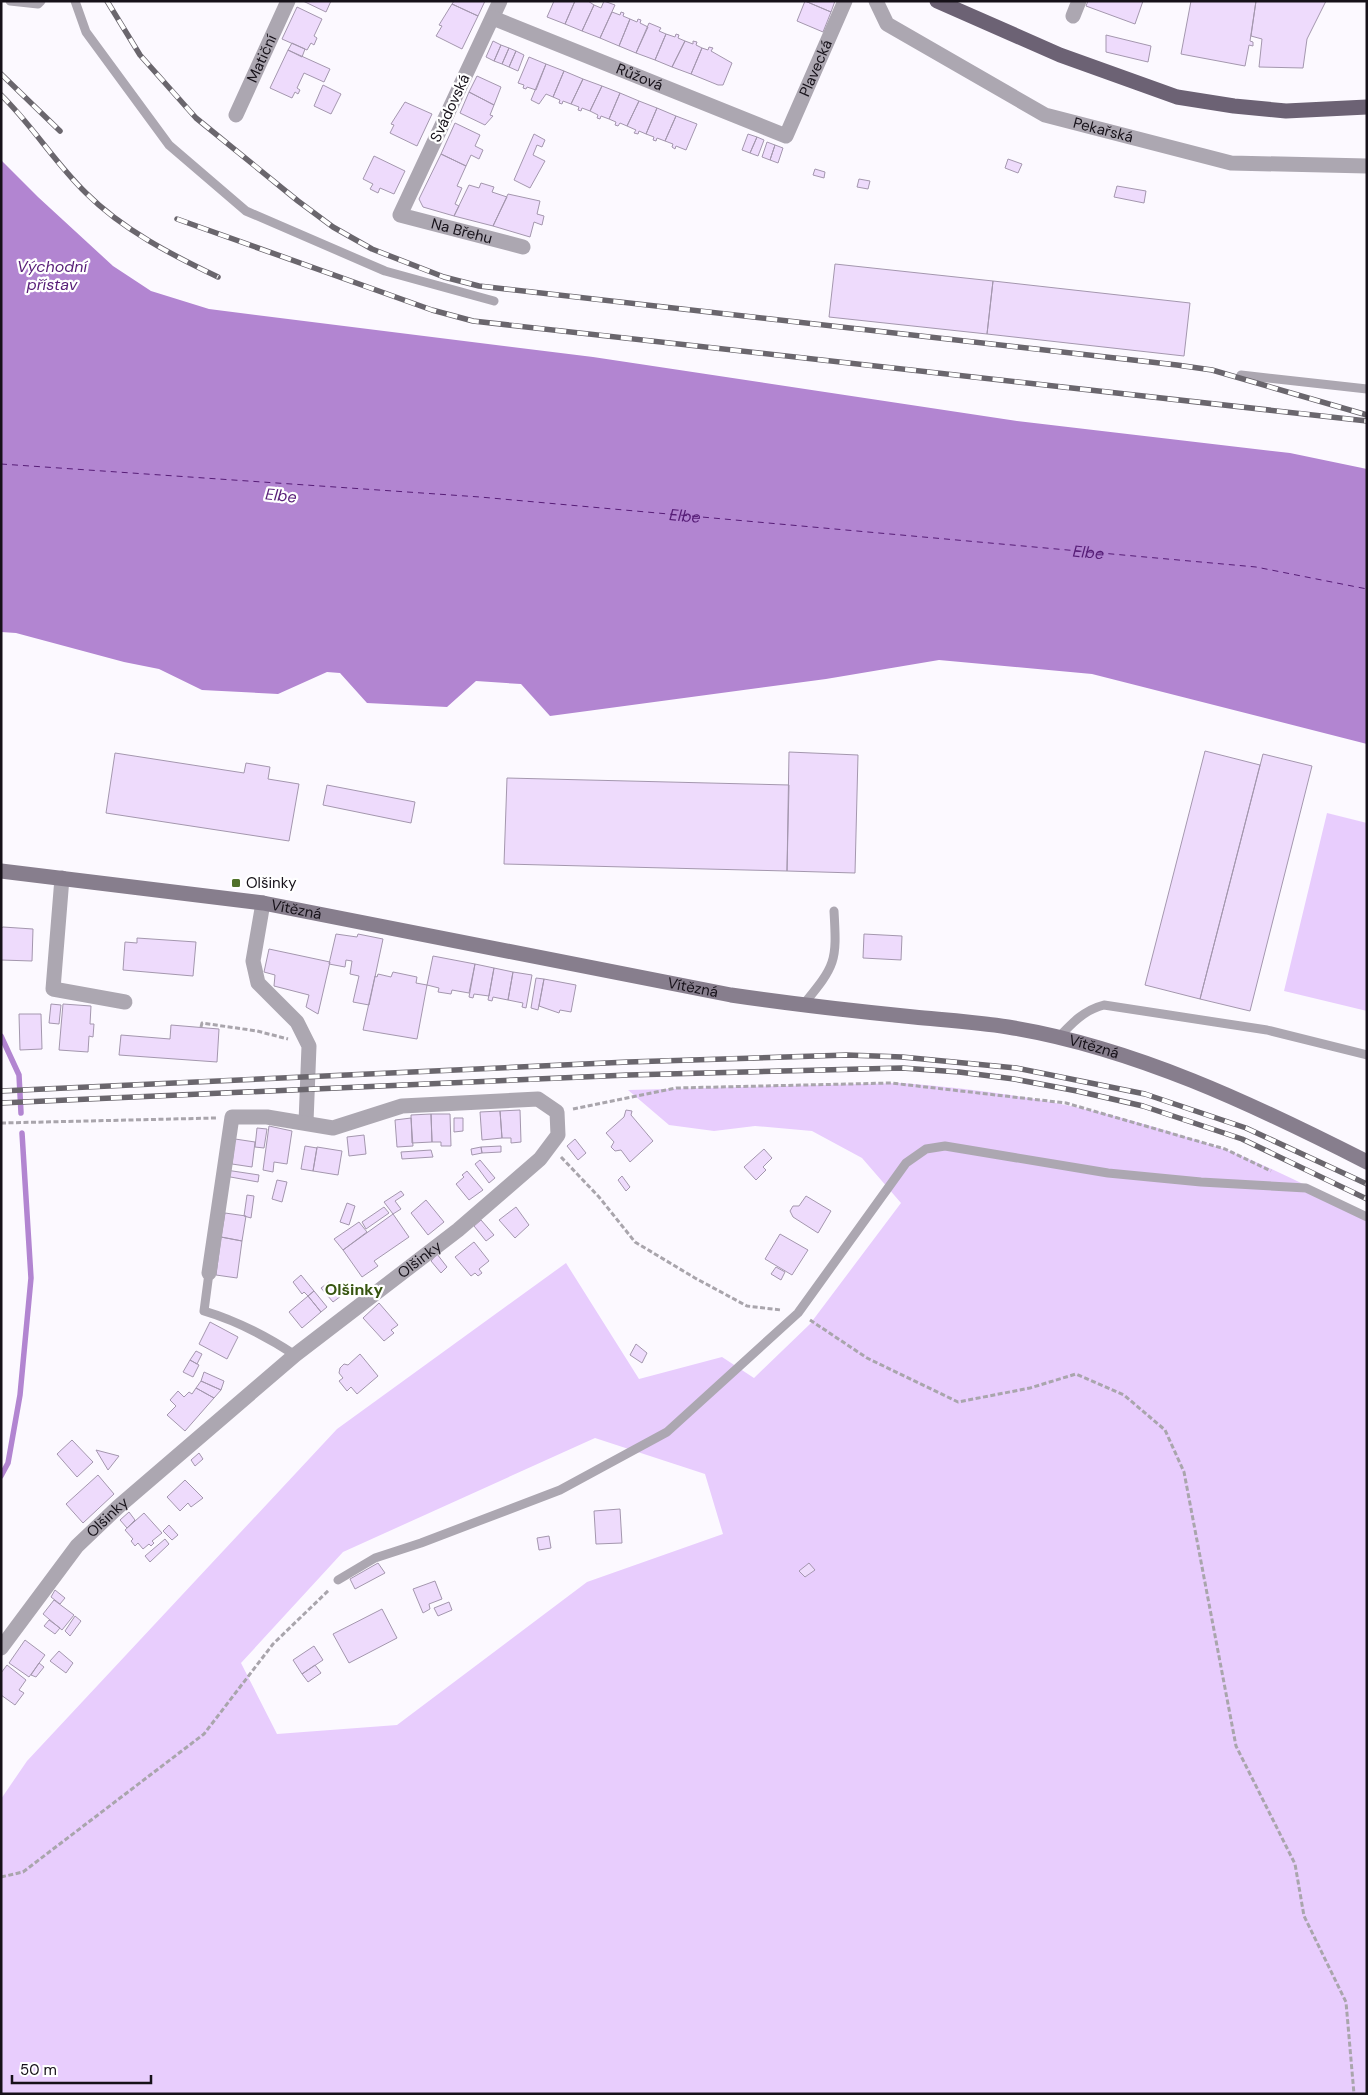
<svg xmlns="http://www.w3.org/2000/svg" width="1368" height="2095" viewBox="0 0 1368 2095" font-family="'DM Sans',sans-serif">
<style>
.green{fill:#e8cdfd;fill-rule:evenodd}
.water{fill:#b285d1}
.lines{fill:none;stroke-linecap:round;stroke-linejoin:round}
.stream{stroke:#b285d1;stroke-width:5.5}
.ferry{stroke:#571d77;stroke-width:1;stroke-dasharray:6 5;stroke-linecap:butt}
.building{fill:#eedbfc;stroke:#a497ae}
.path{stroke:#a9a5ac;stroke-width:3;stroke-dasharray:5 2.5;stroke-linecap:butt}
.service{stroke:#aca7b1;stroke-width:9}
.minor{stroke:#aca7b1;stroke-width:15}
.secondary{stroke:#877e8d;stroke-width:15}
.primary{stroke:#6c6274;stroke-width:15}
.rail-casing{stroke:#6a666d;stroke-width:5.5}
.rail{stroke:#fff;stroke-width:4;stroke-dasharray:11;stroke-linecap:butt}
.poi-dot{fill:#51722a;stroke:#fff;stroke-width:2}
.labels{text-anchor:middle;stroke-width:4.5;stroke-linejoin:round;paint-order:stroke}
.street-label{font-size:15px;fill:#161119;stroke:#fff}
.poi-label{font-size:15px;fill:#161119;stroke:#fff;text-anchor:start}
.water-label{font-size:16px;font-style:italic;fill:#571d77;stroke:#fff}
.neighbourhood-label{font-size:16px;font-weight:bold;fill:#36540f;stroke:#fff}
</style>
<rect width="100%" height="100%" fill="#fcf9ff"/>
<path class="green" d="M1327 813 1367 823V1011L1284 991Z
M902 1083C998 1090 1092 1106 1183 1136 1201 1142 1220 1147 1237 1154 1281 1172 1324 1194 1367 1216V2094H1V1799L27 1761 337 1429 566 1263 639 1379 722 1357 754 1378 810 1324 901 1203 862 1158 812 1131 755 1126 714 1131 669 1125 628 1090ZM595 1438 705 1474 723 1534 587 1582 397 1725 277 1734 241 1663 343 1552Z"/>
<path class="water" d="M1 160 38 197 113 266 151 291 209 309 593 357 1017 421 1290 453 1367 469V744L1092 674 939 660 826 679 550 716 521 684 476 681 447 707 367 703 340 673 327 672 278 694 202 690 159 669 124 662 16 633 1 632Z"/>
<g class="lines">
<path class="stream" d="M1 1036 19 1075 21 1113
M1 1476 8 1463 20 1395 31 1278 22 1133"/>
<path class="ferry" id="s1" d="M1 464 480 497 1256 567 1367 589"/>
</g>
<path class="building" d="M303 1H331L326 12Z
M454 1H485L478 16 452 4Z
M554 1H575L565 24 547 17Z
M575 1H588L594 5 582 31 565 24Z
M604 1 615 5 600 38 582 31 594 5 601 8Z
M805 1H835L831 12Z
M805 1 831 12 823 32 797 21Z
M1088 1H1143L1135 24 1086 6Z
M1191 1H1256L1250 41 1253 42V46L1249 45 1245 66 1181 54Z
M1256 1H1326L1307 39 1303 68 1259 67 1262 39 1251 36Z
M452 4 478 16 462 49 436 36 442 26 439 25Z
M297 7 322 19 314 36 317 38 314 45 311 43 307 50 282 39Z
M612 12 620 15 621 12 624 13 623 16 630 19 619 46 600 38Z
M630 19 637 22 638 19 641 20 640 23 648 27 636 53 619 46Z
M649 23 661 28 659 31 666 34 655 60 636 53Z
M666 34 675 37 676 34 679 35 678 38 685 41 672 67 655 60Z
M1106 35 1151 46 1148 62 1106 52Z
M493 41 501 45 494 61 486 57Z
M685 41 693 44V41L697 42 696 45 702 48 691 74 672 67Z
M292 43 305 49 302 57 288 50Z
M501 45 509 48 502 64 494 61Z
M709 47 713 48 711 51 732 63 723 85H718L691 74 702 48 708 50Z
M509 48 516 51 509 67 502 64Z
M288 50 330 69 324 82 304 73 297 88 300 90 298 94 295 92 292 98 270 88Z
M516 51 524 55 518 71 509 67Z
M529 57 546 64 536 90 527 87 526 89 523 88 524 85 518 83Z
M546 64 564 71 553 97 546 94 539 104 531 100Z
M564 71 583 79 571 104 563 101 562 104 559 103 560 100 553 97Z
M477 76 501 87 494 105 469 92Z
M583 79 602 86 590 111 582 108 581 111 578 110 579 107 571 104Z
M323 85 341 94 331 114 314 106Z
M602 86 620 93 609 119 601 116 600 119 597 118 598 115 590 111Z
M469 92 494 105 490 115 493 116 485 125 460 113Z
M620 93 639 101 627 126 620 123 618 126 615 125 616 122 609 119Z
M639 101 657 108 646 134 639 131 638 134 634 133 636 130 627 126Z
M405 102 432 114 417 146 390 133 394 125 391 124Z
M657 108 676 116 665 141 657 138 656 141 653 140 654 137 646 134Z
M676 116 697 124 686 150 676 146 675 149 672 147 673 144 665 141Z
M455 123 480 135 475 146 483 150 479 159 471 155 466 166 441 154Z
M534 134 545 140 542 147 537 145 533 155 545 161 530 188 514 180Z
M748 134 757 137 750 153 742 150Z
M757 137 764 140 758 156 750 153Z
M767 142 775 145 770 160 762 157Z
M775 145 783 148 778 163 770 160Z
M441 154 466 166 457 186 462 188 455 204 459 206 454 216 423 207 419 199Z
M374 156 405 171 394 194 380 188 378 193 370 189 373 184 363 179Z
M1008 159 1022 164 1018 173 1005 168Z
M815 169 825 172 824 178 813 175Z
M859 179 870 181 868 189 857 187Z
M481 183 494 187 492 192 507 197 493 226 454 216 469 185 479 188Z
M1117 186 1146 191 1144 203 1114 197Z
M508 194 540 201 537 214 544 216 542 225 534 222 530 237 493 226Z
M835 264 993 281 987 334 829 317Z
M993 281 1190 303 1184 356 987 334Z
M1205 751 1260 765 1200 999 1145 985Z
M789 752 858 755 855 873 787 871Z
M115 753 244 773 246 763 270 767 268 779 299 784 289 841 106 813Z
M1263 754 1312 766 1250 1011 1200 999Z
M507 778 789 785 787 871 504 864Z
M327 785 415 802 411 823 323 805Z
M3 927 33 929 32 961 1 960V928Z
M336 934 357 937 358 934 383 939 369 1005 353 1002 359 976 350 974 352 961 346 960 345 967 329 964Z
M864 934 902 936 901 960 863 958Z
M137 938 196 942 193 976 123 970 125 942 137 943Z
M269 949 330 962 318 1014 306 1007 309 995 274 986 275 975 264 972Z
M433 956 475 964 469 993 452 990 451 994 438 992 439 988 427 985Z
M475 964 494 968 489 996 474 994 473 998 469 997Z
M494 968 513 972 508 1000 493 997 492 1001 488 1000Z
M393 972 417 977 416 983 427 985 417 1039 363 1030 375 976 377 977 378 974 391 977Z
M513 972 532 975 526 1008 522 1007 523 1003 508 1000Z
M536 978 544 979 538 1010 531 1008Z
M544 979 576 985 571 1012 560 1010 559 1013 539 1006Z
M51 1004 61 1005 59 1024 49 1023Z
M63 1004 91 1006 90 1024H94L93 1037 89 1036 88 1052 59 1050Z
M19 1014H41L42 1049 20 1050Z
M171 1025 219 1029 217 1062 119 1055 121 1035 170 1039Z
M520 1110 521 1142 511 1143V1138H502L500 1111Z
M626 1110 632 1111 631 1115 653 1141 630 1162 621 1150 615 1151 611 1147 614 1142 606 1133 624 1117Z
M500 1111 502 1138 482 1140 480 1112Z
M431 1114 432 1142 412 1143 411 1115Z
M431 1114H450L451 1146H441V1142H432Z
M411 1118 413 1146 397 1147 395 1120Z
M454 1118H463V1131L454 1132Z
M269 1126 292 1131 287 1164 274 1162 273 1172 263 1170Z
M257 1128 267 1129 264 1148 255 1147Z
M364 1135 366 1154 349 1156 347 1137Z
M235 1139 255 1142 252 1167 232 1164Z
M575 1139 586 1153 578 1160 567 1146Z
M305 1146 317 1148 313 1171 301 1169Z
M501 1146V1152L482 1153 481 1147Z
M317 1147 342 1151 338 1175 313 1171Z
M481 1147 482 1153 472 1155 471 1149Z
M764 1149 772 1158 763 1167 766 1170 756 1180 744 1167Z
M431 1150 433 1157 402 1159 401 1152Z
M480 1160 495 1178 489 1183 475 1164Z
M226 1170 259 1175 258 1182 225 1176Z
M467 1171 483 1190 469 1200 456 1184 464 1177 462 1175Z
M622 1176 630 1187 626 1191 618 1180Z
M277 1180 287 1182 282 1202 272 1199Z
M401 1191 404 1195 395 1201 401 1209 393 1214 384 1202Z
M247 1195 254 1196 251 1218 244 1216Z
M806 1196 831 1211 818 1233 793 1217 790 1211 793 1206H799Z
M426 1200 444 1222 428 1235 411 1213Z
M347 1203 355 1206 349 1225 340 1222Z
M384 1207 389 1213 366 1229 362 1222Z
M516 1207 529 1225 515 1238 499 1220Z
M225 1213 246 1216 242 1241 221 1237Z
M393 1214 409 1237 374 1261 378 1266 362 1277 343 1250Z
M481 1220 494 1235 486 1241 474 1226Z
M359 1222 367 1232 343 1250 334 1239Z
M780 1234 808 1250 792 1275 765 1259Z
M221 1237 242 1241 237 1278 216 1275Z
M474 1242 489 1261 479 1269 482 1273 478 1276 475 1273 471 1276 455 1257Z
M437 1254 447 1267 441 1273 431 1261Z
M776 1267 785 1272 781 1280 771 1274Z
M301 1275 314 1291 308 1296 304 1292 302 1294 293 1282Z
M329 1282 341 1296 333 1302 321 1288Z
M340 1284 346 1292 341 1296 335 1288Z
M314 1291 327 1307 321 1312 308 1296Z
M308 1296 321 1312 302 1328 289 1312Z
M379 1303 398 1325 391 1330 394 1333 384 1341 363 1318Z
M210 1322 238 1337 227 1359 199 1344Z
M636 1344 647 1353 642 1363 630 1355Z
M196 1351 202 1354 197 1364 190 1360Z
M360 1354 378 1376 357 1394 351 1387 347 1391 339 1381 343 1378 339 1373 340 1368 344 1364 348 1365Z
M190 1360 199 1365 193 1377 183 1372Z
M204 1372 224 1381 221 1390 201 1381Z
M201 1381 221 1390 214 1398 196 1388Z
M196 1388 214 1398 185 1431 167 1415 176 1406 170 1400 178 1391 184 1397 189 1392 192 1394Z
M72 1440 93 1462 77 1477 57 1454Z
M96 1450 119 1456 108 1470Z
M199 1453 203 1459 195 1466 191 1460Z
M98 1475 114 1494 83 1523 66 1504Z
M185 1480 203 1498 191 1507 188 1503 180 1511 167 1497Z
M620 1509 622 1543 596 1544 594 1511Z
M129 1512 135 1520 127 1528 120 1520Z
M144 1513 162 1533 152 1541 154 1543 151 1546 149 1544 143 1549 138 1543 135 1546 131 1541 133 1539 125 1530Z
M169 1525 178 1535 172 1540 163 1531Z
M549 1536 551 1548 539 1550 537 1538Z
M165 1539 169 1544 150 1562 145 1556Z
M378 1563 385 1573 355 1589 350 1579Z
M809 1563 815 1570 805 1577 799 1571Z
M435 1581 442 1599 429 1604 430 1609 423 1613 413 1589Z
M55 1590 65 1598 60 1604 51 1597Z
M54 1600 74 1615 62 1630 43 1614Z
M449 1602 452 1610 438 1616 434 1608Z
M382 1609 397 1638 349 1663 333 1634Z
M75 1616 81 1621 70 1636 65 1631Z
M49 1620 60 1628 55 1634 44 1626Z
M25 1640 45 1655 29 1677 9 1663Z
M314 1646 323 1660 302 1674 293 1660Z
M59 1651 73 1663 66 1673 50 1661Z
M39 1663 44 1667 36 1677 31 1675Z
M7 1665 26 1680 19 1690 24 1693 15 1705 1 1695V1673Z
M315 1665 321 1673 308 1682 302 1674Z"/>
<g class="lines">
<path class="path" d="M201 1027 202 1023 257 1031 288 1039
M573 1109 676 1088 891 1083 1066 1103 1225 1149 1271 1171
M1 1123 216 1118
M561 1157 599 1197 635 1242 695 1278 747 1306 781 1310
M810 1320 867 1358 958 1402 1030 1388 1076 1374 1124 1395 1165 1430 1184 1472 1236 1746 1295 1864 1304 1916 1346 2002 1354 2094
M1 1877 23 1872 204 1734 273 1644 329 1590"/>
<path class="service" d="M10 1 38 4 41 1
M75 1 86 32 169 145 246 211 385 271 494 301
M1241 375 1367 389
M803 1005C836 965 837 962 834 911
M1058 1038C1072 1023 1084 1010 1104 1005L1267 1030 1367 1055
M209 1273 204 1311C238 1321 266 1336 295 1355
M338 1580 375 1558 421 1543 560 1490 667 1432 798 1313 906 1163 926 1149 945 1146 1108 1173 1201 1182 1306 1188 1367 1217"/>
<g class="minor">
<path id="s2" d="M500 1 400 215 523 247"/>
<path id="s3" d="M876 1 887 24 1045 115 1231 163 1367 166"/>
<path d="M1073 16 1079 1"/>
<path id="s4" d="M493 18 786 136 845 1"/>
<path id="s5" d="M236 115 288 1"/>
<path d="M62 878 53 989 125 1002"/>
<path d="M263 903 253 961 258 983 297 1022 309 1046 306 1122"/>
<path id="s6" d="M1 1648 77 1546 118 1507 295 1355 458 1230 540 1159 558 1135 557 1112 538 1099 402 1106 333 1128 267 1117H232L209 1273"/>
</g>
<path class="secondary" id="s7" d="M1 871 263 903 731 995C792 1004 853 1011 914 1017 945 1020 977 1022 1008 1027 1133 1047 1255 1105 1367 1162"/>
<path class="primary" d="M937 1 1060 55 1177 97 1234 106 1286 111 1367 107"/>
<g class="rail-casing">
<path id="rail" d="M107 1 140 55 196 118 298 201 333 227 372 249 444 277 479 286 1177 365 1212 370 1367 415
M1 74 60 131
M1 95C32 125 55 163 86 193 123 230 172 255 218 277
M177 219 432 310 473 321 1367 421
M1 1091 628 1062 847 1055 902 1057 1016 1068 1145 1094 1246 1128 1367 1184
M1 1103 628 1075 902 1068 959 1072 1014 1079 1077 1091 1143 1106 1242 1139 1367 1199"/>
</g>
<use href="#rail" class="rail"/>
</g>
<rect class="poi-dot" x="231" y="878" width="10" height="10" rx="2.5"/>
<g class="labels">
<g class="street-label">
<text dy="5" stroke="none"><textPath href="#s5" startOffset="62">Matiční</textPath></text>
<text dy="5" stroke="none"><textPath href="#s4" startOffset="390">Plavecká</textPath></text>
<text dy="5" stroke="none"><textPath href="#s4" startOffset="158">Růžová</textPath></text>
<text transform="translate(450 108) rotate(-65)" y="5">Svádovská</text>
<text dy="5" stroke="none"><textPath href="#s3" startOffset="268">Pekařská</textPath></text>
<text dy="5" stroke="none"><textPath href="#s2" startOffset="300">Na Břehu</textPath></text>
<text dy="5" stroke="none"><textPath href="#s7" startOffset="298">Vítězná</textPath></text>
<text dy="5" stroke="none"><textPath href="#s7" startOffset="702">Vítězná</textPath></text>
<text dy="5" stroke="none"><textPath href="#s7" startOffset="1108">Vítězná</textPath></text>
<text dy="5" stroke="none"><textPath href="#s6" startOffset="574">Olšinky</textPath></text>
<text dy="5" stroke="none"><textPath href="#s6" startOffset="169">Olšinky</textPath></text>
</g>
<g class="poi-label">
<text x="246" y="888">Olšinky</text>
</g>
<g class="water-label">
<text x="52" y="272">Východní<tspan x="52" dy="18">přístav</tspan></text>
<text transform="translate(281 495) rotate(6)" y="6">Elbe</text>
<text dy="6" stroke="none"><textPath href="#s1" startOffset="686">Elbe</textPath></text>
<text dy="6" stroke="none"><textPath href="#s1" startOffset="1091">Elbe</textPath></text>
</g>
<g class="neighbourhood-label">
<text x="354" y="1295">Olšinky</text>
</g>
</g>
<rect width="1368" height="2095" fill="none" stroke="#161119" stroke-width="5"/>
<path d="M12 2075v8h139v-8" fill="none" stroke="#161119" stroke-width="2.5"/>
<text x="20" y="2075" font-size="15" fill="#161119" stroke="#ffffff" stroke-width="4" paint-order="stroke">50 m</text>
</svg>
